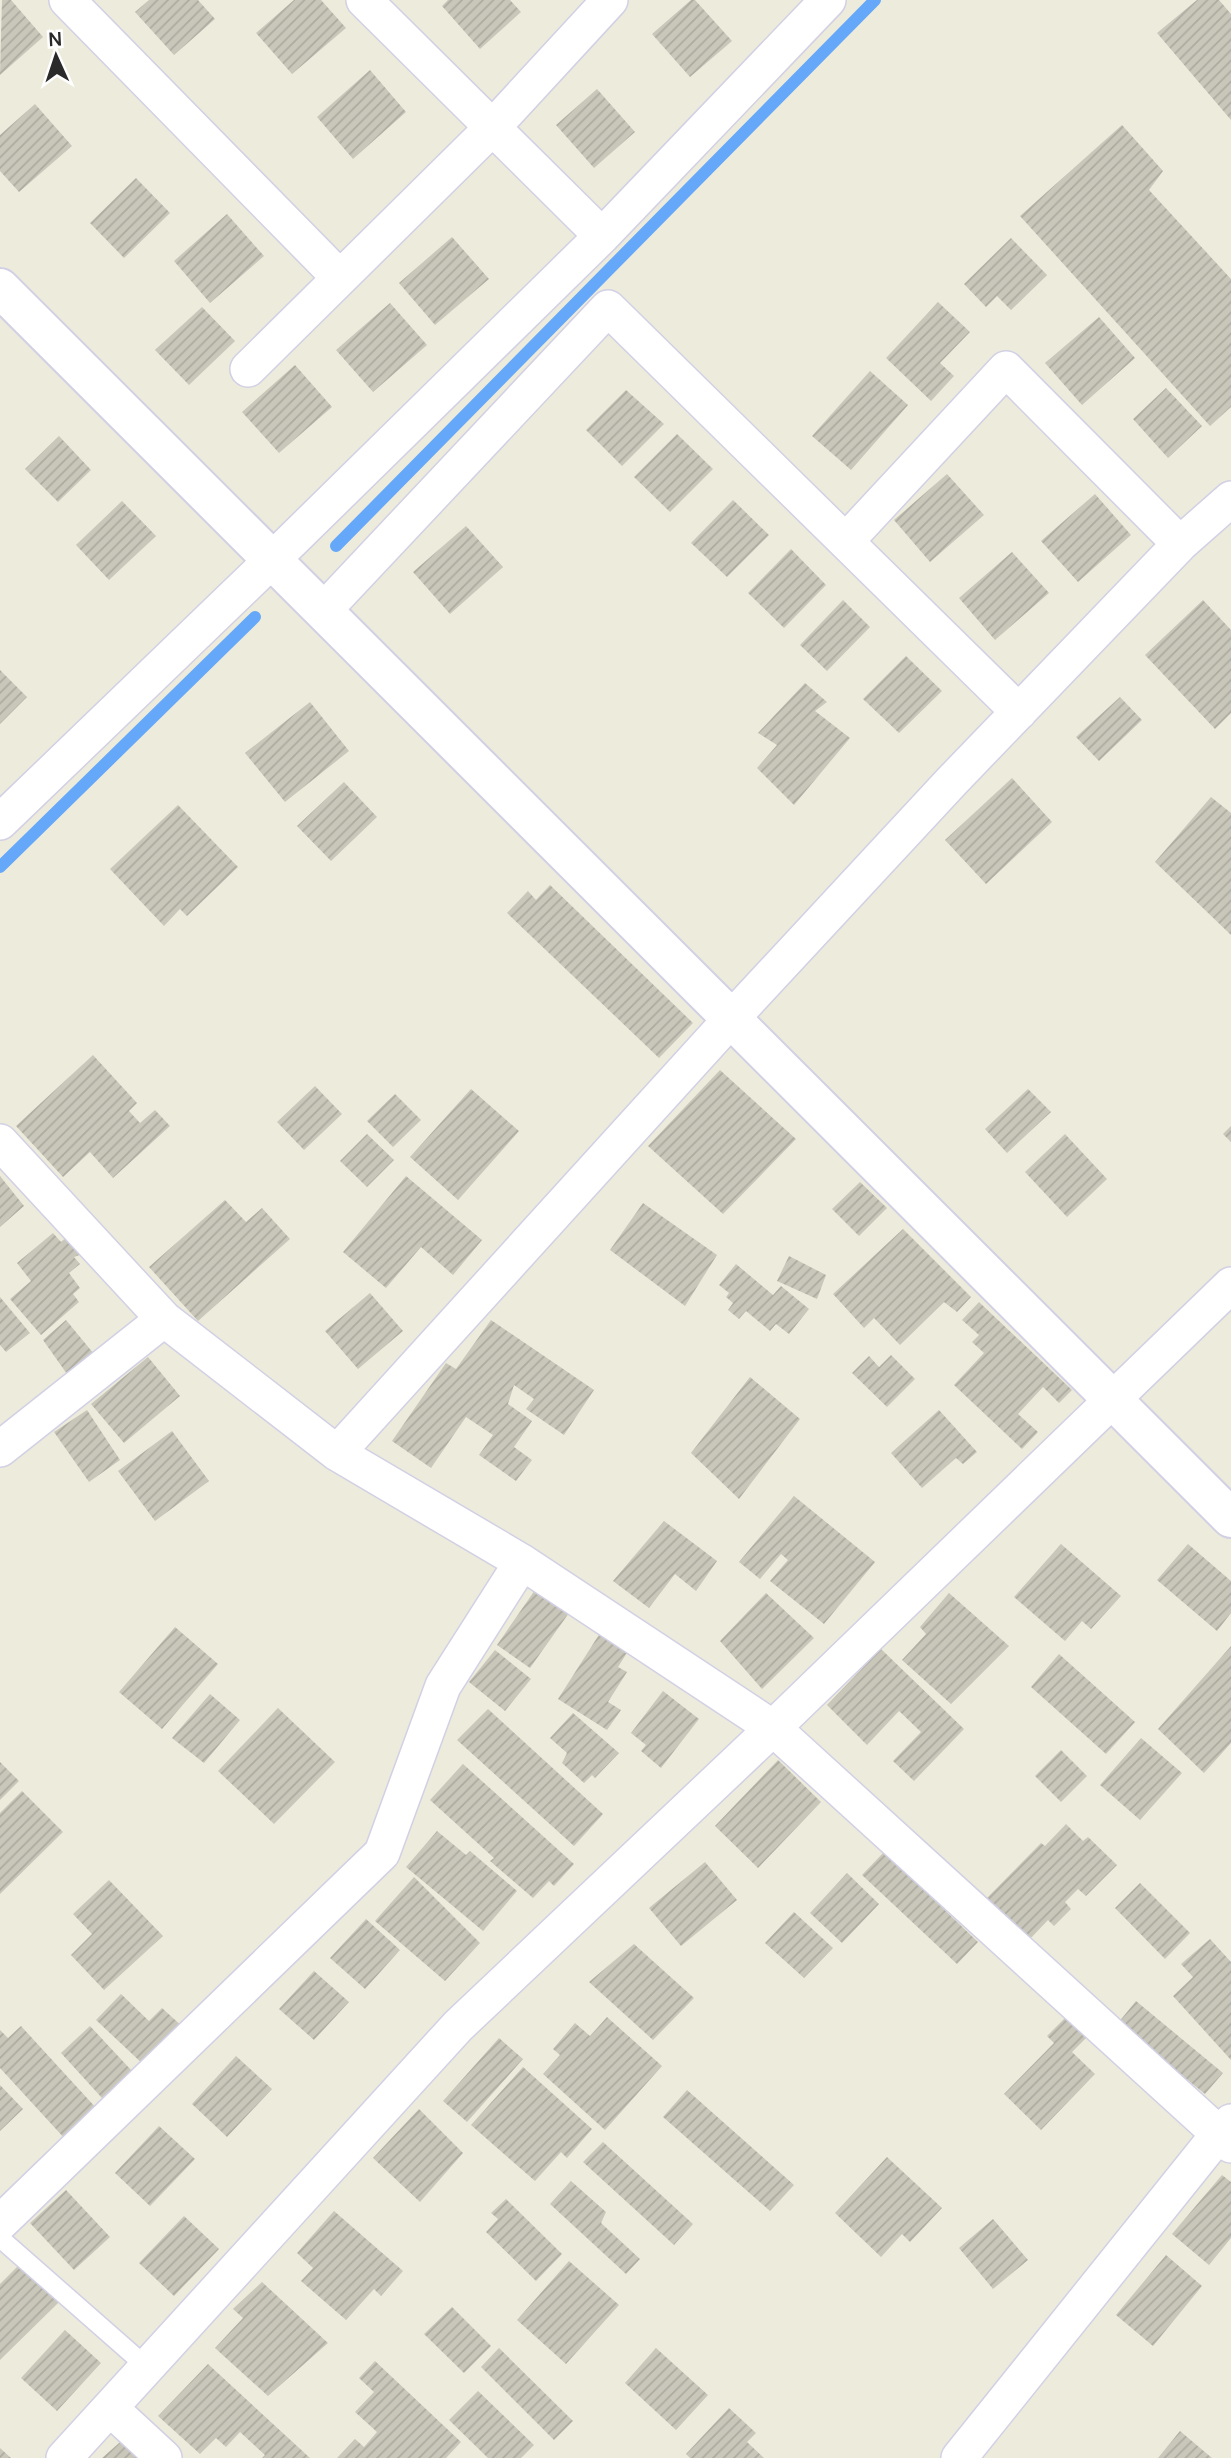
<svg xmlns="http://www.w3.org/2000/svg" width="1231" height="2458" viewBox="0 0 1231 2458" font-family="Manrope,sans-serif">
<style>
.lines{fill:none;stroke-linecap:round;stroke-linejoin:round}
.stream{stroke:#65a7f8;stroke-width:12}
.building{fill:url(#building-hatch)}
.lane-casing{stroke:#d2d0e4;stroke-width:21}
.street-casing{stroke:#d2d0e4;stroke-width:38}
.secondary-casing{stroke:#d2d0e4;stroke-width:42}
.lane{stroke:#fff;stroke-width:18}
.street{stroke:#fff;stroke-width:35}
.secondary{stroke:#fff;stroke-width:38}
</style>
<defs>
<pattern id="building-hatch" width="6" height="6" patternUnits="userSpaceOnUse" patternTransform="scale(1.75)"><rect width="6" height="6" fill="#c9c7ba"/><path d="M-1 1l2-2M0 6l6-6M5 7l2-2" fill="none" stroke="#adaba0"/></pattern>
</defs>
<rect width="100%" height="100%" fill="#edebdb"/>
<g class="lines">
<path class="stream" d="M336 546 875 0
M0 867 255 617"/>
</g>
<path class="building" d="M2 0H11L43 37 0 75Z
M149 0H198L215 19 174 55 135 12Z
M294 0H321L346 28 292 74 256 33Z
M448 0H510L521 12 480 49 442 6Z
M691 0H695L732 41 690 77 652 34Z
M1197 0H1219L1231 14V120L1157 33Z
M370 70 406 112 353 159 317 117Z
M597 89 635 132 594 168 556 125Z
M35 104 72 146 19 192 0 171V135Z
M1122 125 1163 171 1149 190 1231 279V407L1210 426 1020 216Z
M136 178 170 213 124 258 90 223Z
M227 214 264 256 210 303 174 261Z
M452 237 489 279 435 325 399 283Z
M1011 238 1047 275 1011 310 997 296 986 307 964 284Z
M938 302 970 332 940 363 954 376 931 401 886 358Z
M390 303 427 345 373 392 336 350Z
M202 307 235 341 189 385 155 350Z
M1099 317 1135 358 1082 405 1045 363Z
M295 365 332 407 279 453 242 412Z
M870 371 908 405 851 470 812 436Z
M1166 388 1202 426 1168 458 1133 419Z
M626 390 664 424 622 466 586 430Z
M677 434 713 469 670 512 634 477Z
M59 436 91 470 58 502 25 469Z
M947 474 984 515 930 562 894 520Z
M1095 494 1131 535 1078 582 1041 541Z
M733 500 769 535 727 577 691 543Z
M122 501 156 536 109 580 76 545Z
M466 526 503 567 450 614 413 572Z
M791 549 826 585 784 628 748 593Z
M1012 552 1049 593 995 640 959 598Z
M843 600 870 627 827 671 800 645Z
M1203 600 1231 630V713L1215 729 1145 655Z
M906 656 942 691 899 733 863 699Z
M0 670 27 697 0 724Z
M805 683 827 702 815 711 850 738 794 805 757 768 777 745 758 733Z
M1120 697 1142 720 1099 761 1076 737Z
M310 702 349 751 285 802 245 753Z
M1012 778 1052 822 986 884 945 840Z
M344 782 377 817 331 861 297 826Z
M1211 797 1231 813V935L1155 862Z
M178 805 238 867 187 916 180 909 164 926 110 869Z
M550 885 693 1023 659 1058 507 913 528 891 536 900Z
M93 1055 137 1103 129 1111 140 1123 155 1110 170 1126 113 1178 90 1152 63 1177 16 1126Z
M720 1070 796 1139 723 1214 648 1146Z
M315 1086 342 1114 304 1150 277 1122Z
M471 1089 519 1131 458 1200 410 1157Z
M1028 1089 1051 1112 1007 1153 985 1129Z
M395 1094 421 1120 393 1147 367 1121Z
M1231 1126V1142L1223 1134Z
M367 1134 394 1160 367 1187 340 1161Z
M1065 1134 1107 1179 1067 1217 1025 1172Z
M0 1176 24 1206 0 1227Z
M406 1176 482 1240 453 1275 421 1247 386 1288 343 1252Z
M860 1182 887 1208 859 1236 832 1209Z
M225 1200 246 1222 262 1208 290 1239 198 1321 149 1267Z
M643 1203 717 1255 685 1306 610 1250Z
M903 1229 971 1297 957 1312 944 1302 900 1345 874 1318 864 1328 833 1294Z
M53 1233 61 1242 67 1237 82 1254 74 1257 80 1264 69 1273 80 1288 73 1294 79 1302 41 1335 10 1299 31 1281 17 1263Z
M789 1256 826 1275 817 1299 777 1281Z
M736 1264 773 1295 781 1286 809 1309 789 1334 776 1324 770 1331 746 1311 739 1319 728 1310 733 1303 726 1297 729 1293 719 1285Z
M370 1293 403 1331 358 1369 325 1331Z
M0 1297 30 1333 6 1352 0 1345Z
M979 1302 1072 1390 1059 1403 1043 1387 1018 1414 1038 1432 1022 1449 954 1385 984 1353 972 1342 979 1335 962 1320Z
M66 1320 94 1354 67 1374 43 1340Z
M491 1320 594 1390 564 1435 526 1409 534 1399 514 1385 508 1404 532 1421 514 1447 532 1460 516 1481 479 1455 493 1435 466 1417 431 1468 392 1441 446 1363 456 1369Z
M891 1355 915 1379 887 1407 852 1373 869 1356 879 1367Z
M148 1357 180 1396 124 1443 91 1404Z
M750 1377 800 1419 739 1499 691 1453Z
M87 1410 120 1460 89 1482 54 1432Z
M939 1410 977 1452 963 1464 956 1458 922 1488 891 1453Z
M172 1431 209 1481 155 1521 118 1471Z
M794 1496 875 1562 824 1624 770 1581 788 1560 781 1554 760 1579 739 1562Z
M664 1521 717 1561 696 1591 675 1574 649 1608 613 1581Z
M1061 1544 1121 1596 1091 1629 1082 1621 1065 1641 1014 1597Z
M1188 1544 1231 1581V1613L1217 1631 1157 1580Z
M535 1590 569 1613 530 1668 497 1645Z
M766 1593 814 1638 762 1689 720 1641Z
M949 1593 1009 1646 951 1704 902 1660 926 1634 920 1627Z
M175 1627 218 1664 162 1729 119 1692Z
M602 1630 630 1648 618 1667 627 1672 608 1702 621 1710 607 1730 558 1699Z
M1231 1646V1743L1204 1773 1158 1729Z
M881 1649 964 1729 914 1781 893 1761 921 1732 899 1711 867 1745 827 1705Z
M495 1650 531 1679 505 1711 469 1682Z
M1059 1654 1135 1722 1106 1754 1031 1687Z
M663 1691 699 1719 661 1768 641 1751 646 1745 631 1733Z
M210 1694 240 1720 204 1763 172 1738Z
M278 1708 335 1762 274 1824 218 1771Z
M488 1709 603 1814 574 1846 457 1740Z
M573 1713 619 1753 595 1778 592 1775 584 1783 562 1763 567 1753 550 1738Z
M1141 1738 1182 1773 1140 1820 1100 1785Z
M1061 1750 1087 1776 1061 1802 1035 1776Z
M778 1760 821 1802 758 1868 715 1826Z
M0 1762 19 1781 0 1800Z
M463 1764 574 1864 554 1886 549 1881 533 1898 490 1861 494 1858 430 1800Z
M22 1791 63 1832 0 1894V1813Z
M1066 1824 1083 1841 1088 1837 1117 1865 1086 1896 1078 1889 1065 1902 1071 1909 1054 1926 1048 1920 1029 1940 987 1898 1041 1843 1045 1846Z
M437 1831 466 1855 470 1851 517 1891 483 1931 406 1867Z
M884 1852 978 1942 957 1964 862 1875Z
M705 1862 737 1900 681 1946 649 1908Z
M847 1873 879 1904 842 1943 810 1913Z
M414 1877 480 1943 445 1981 375 1921Z
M109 1880 163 1936 104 1990 71 1955 92 1934 73 1914Z
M1140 1883 1190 1933 1165 1959 1115 1908Z
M794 1912 833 1948 804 1978 765 1943Z
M366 1919 400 1950 365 1989 330 1958Z
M1210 1939 1231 1962V2060L1173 1996 1193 1977 1181 1964Z
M634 1944 694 1998 653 2040 589 1982Z
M314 1971 349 2002 314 2040 279 2009Z
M121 1994 149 2021 162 2008 184 2028 146 2067 96 2020Z
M1136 2001 1223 2073 1205 2094 1118 2023Z
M607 2017 662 2066 605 2130 543 2074 560 2055 553 2049 575 2023 590 2036Z
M1066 2017 1087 2037 1072 2052 1095 2074 1041 2130 1004 2094 1054 2043 1047 2036Z
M21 2026 98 2110 66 2140 0 2068V2030L8 2038Z
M90 2026 132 2071 102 2098 61 2053Z
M499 2038 523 2059 467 2122 443 2101Z
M236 2056 272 2089 227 2137 192 2104Z
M523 2067 592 2129 567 2158 561 2152 535 2181 471 2125Z
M0 2085 23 2109 0 2131Z
M687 2090 794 2185 770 2211 663 2117Z
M419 2109 463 2153 420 2202 373 2158Z
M159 2126 195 2159 150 2206 115 2173Z
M603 2142 693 2224 674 2245 583 2162Z
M887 2157 942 2208 910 2242 902 2234 881 2257 835 2213Z
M1222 2175 1231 2182V2238L1209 2265 1172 2234Z
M571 2181 606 2212 601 2223 640 2259 626 2274 550 2204Z
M66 2190 110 2237 74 2270 30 2223Z
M506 2199 562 2254 536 2281 486 2232 498 2219 491 2213Z
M334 2211 403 2271 381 2296 374 2289 346 2320 301 2281 313 2268 297 2253Z
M184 2216 219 2249 174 2296 139 2263Z
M993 2219 1028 2260 993 2289 959 2248Z
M1166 2255 1202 2286 1153 2346 1116 2315Z
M569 2261 619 2305 566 2364 517 2320Z
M20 2264 59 2302 0 2360V2284Z
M262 2282 328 2343 268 2396 215 2348 243 2318 233 2309Z
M452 2307 491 2346 464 2373 424 2334Z
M65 2330 101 2363 57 2411 21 2378Z
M499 2348 573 2421 554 2440 481 2367Z
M656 2348 708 2395 676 2430 625 2383Z
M375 2361 461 2442 446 2458H337L355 2439 364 2447 377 2432 355 2412 374 2392 359 2378Z
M208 2364 310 2458H262L265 2455 240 2432 226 2447 216 2438 200 2454 158 2416Z
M478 2391 534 2445 521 2458H488L449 2420Z
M729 2408 756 2433 747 2442 764 2458H690L686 2454Z
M1180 2431 1212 2458H1158Z
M127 2436 147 2458H102Z
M0 2448 11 2458H0Z"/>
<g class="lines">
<g class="lane-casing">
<path id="lane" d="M0 2238 148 2368"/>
</g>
<g class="street-casing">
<path id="street" d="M67 0 340 278
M364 0 602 236
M248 369 492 128 610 0
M846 541 1006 369 1180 544
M324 610 608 308 1019 712
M0 822 272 560 602 236 828 0
M0 1142 164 1319 337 1453 522 1562 773 1728 1231 2145
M0 1449 164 1319
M337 1453 731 1019 952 781 1180 544 1231 499
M0 2223 382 1853 443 1686 522 1562
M111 2409 164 2458
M64 2458 458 2026 773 1728 1231 1285
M959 2458 1218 2135 1231 2122"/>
</g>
<g class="secondary-casing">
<path id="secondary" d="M0 288 1231 1518"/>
</g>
<use href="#lane" class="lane"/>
<use href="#street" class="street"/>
<use href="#secondary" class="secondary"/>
</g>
<g transform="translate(56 56) rotate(357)" stroke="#ffffff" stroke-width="5" paint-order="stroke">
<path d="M0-5L12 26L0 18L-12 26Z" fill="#2a2a2a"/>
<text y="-10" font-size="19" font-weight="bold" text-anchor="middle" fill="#2a2a2a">N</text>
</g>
</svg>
